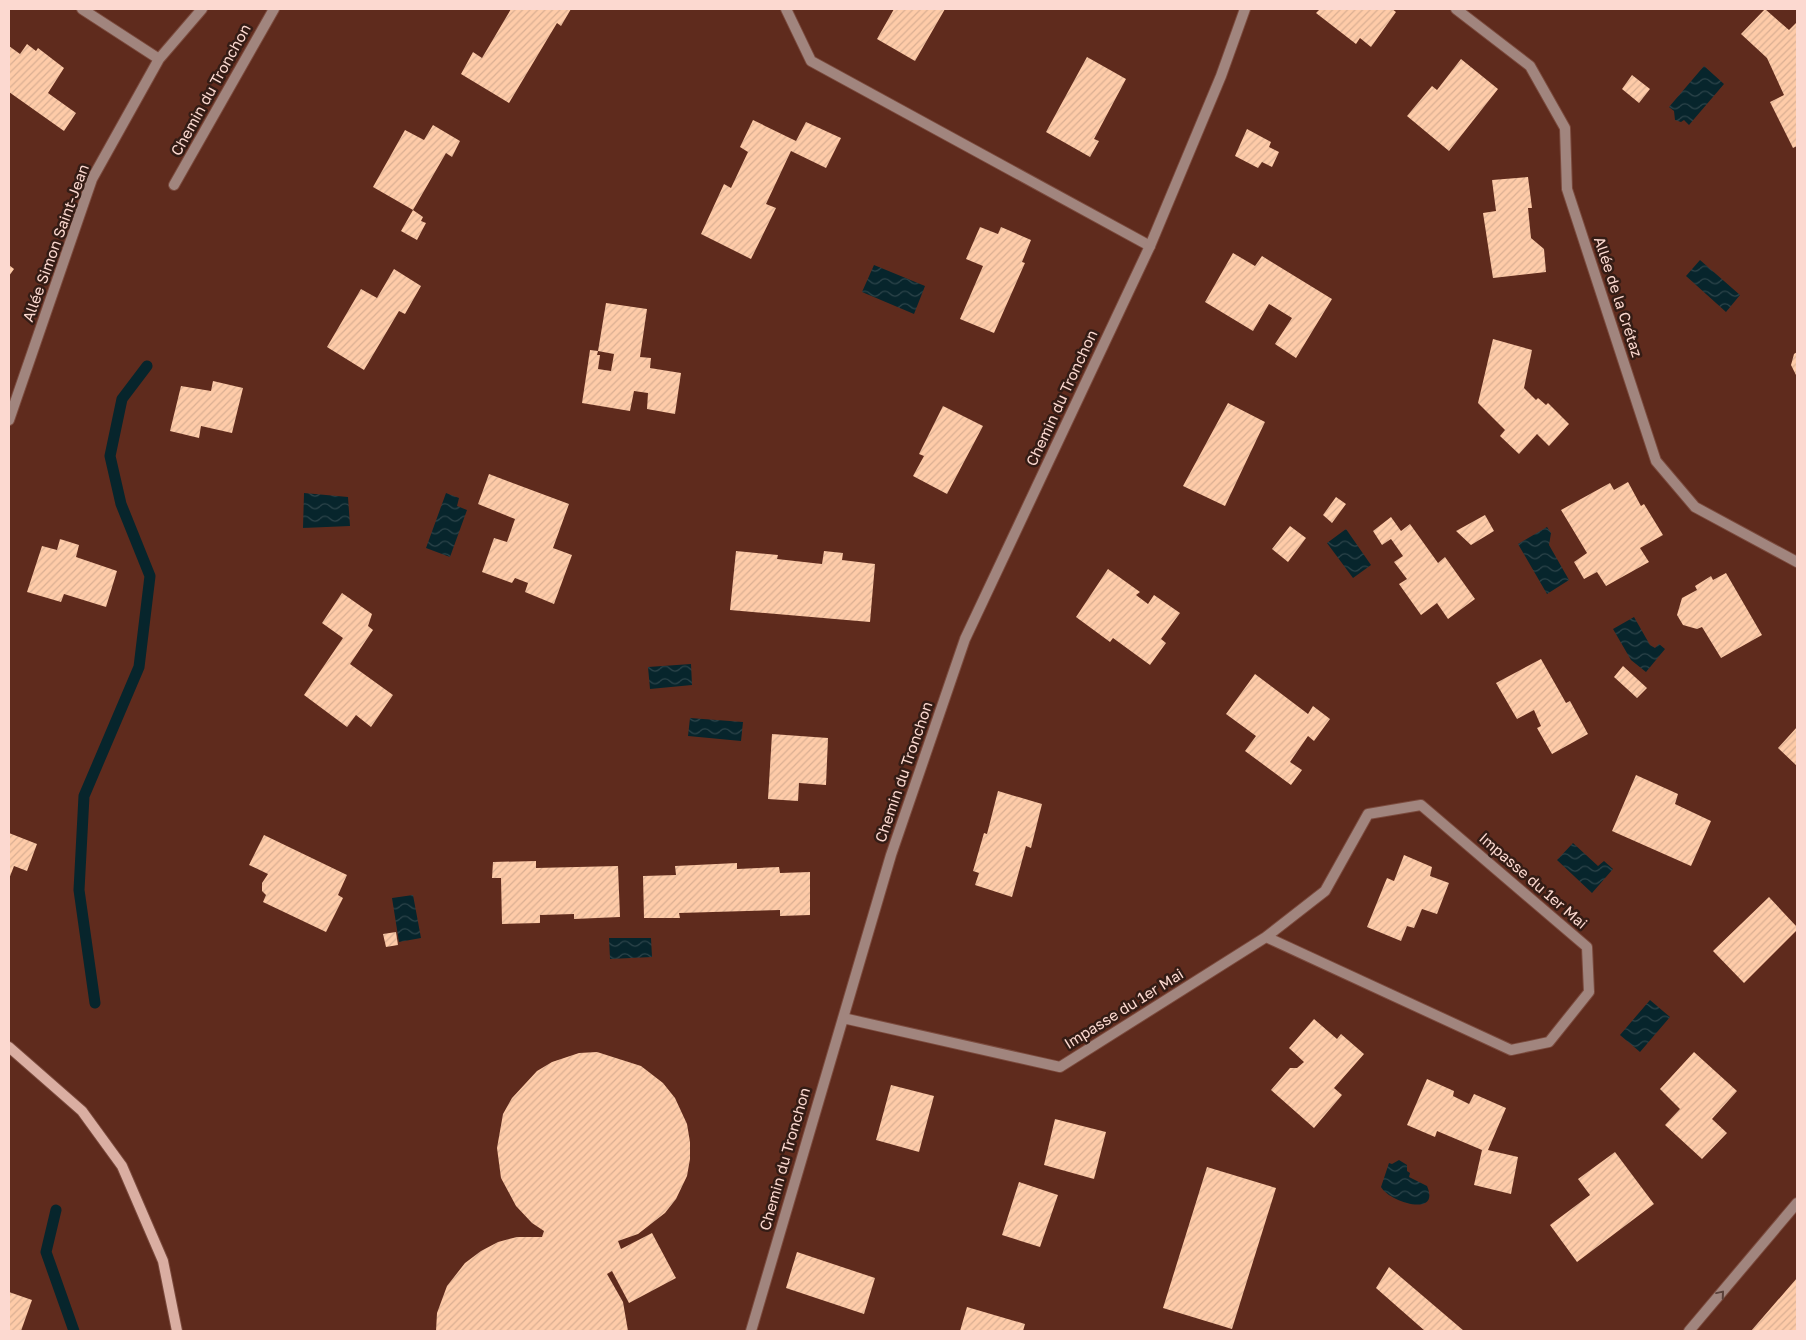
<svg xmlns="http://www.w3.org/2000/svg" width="1806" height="1340" viewBox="0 0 1806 1340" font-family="'Golos Text',sans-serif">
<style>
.water{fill:url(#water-waves)}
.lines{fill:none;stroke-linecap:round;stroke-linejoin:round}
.stream{stroke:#07252c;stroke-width:11}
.building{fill:url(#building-hatch);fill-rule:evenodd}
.lane-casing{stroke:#7b4a3d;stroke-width:12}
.street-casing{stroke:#7b4a3d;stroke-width:12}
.secondary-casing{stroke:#7b4a3d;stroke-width:12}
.lane{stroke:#a1857e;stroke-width:10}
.street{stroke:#a1857e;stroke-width:10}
.secondary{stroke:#daaea2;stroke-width:10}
.oneway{stroke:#5a413a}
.labels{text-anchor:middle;stroke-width:5;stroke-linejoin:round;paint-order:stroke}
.street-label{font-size:15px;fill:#fcd9d0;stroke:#341c15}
</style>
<defs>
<pattern id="water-waves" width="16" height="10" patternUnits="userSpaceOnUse" patternTransform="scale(1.25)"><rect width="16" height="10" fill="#07252c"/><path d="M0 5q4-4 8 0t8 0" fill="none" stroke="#2c444a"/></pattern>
<pattern id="building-hatch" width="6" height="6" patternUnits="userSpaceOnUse" patternTransform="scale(1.25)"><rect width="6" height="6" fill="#fecba8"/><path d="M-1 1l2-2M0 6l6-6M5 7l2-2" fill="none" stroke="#daaf93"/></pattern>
</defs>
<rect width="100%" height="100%" fill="#5f2b1d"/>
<path class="water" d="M1704 66 1724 84 1689 125 1684 120 1681 122 1675 120 1674 111 1669 107Z
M1700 260 1740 295 1726 312 1686 276Z
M874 265 925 286 914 314 862 292Z
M304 493 348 497 350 526 303 528Z
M446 493 459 498 457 506 467 510 450 557 426 548Z
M1547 527 1551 533 1549 545 1569 580 1547 594 1518 544Z
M1346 529 1371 565 1353 578 1327 543Z
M1634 617 1650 645 1655 648 1659 644 1665 649 1646 672 1631 660 1613 629Z
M691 664 692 685 650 689 648 667Z
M690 718 743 722 741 741 688 736Z
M1573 843 1598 866 1604 861 1613 869 1592 893 1557 860Z
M413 895 421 938 399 942 392 898Z
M609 938H651L652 957 610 959Z
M1650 1000 1670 1017 1640 1052 1620 1035Z
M1399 1160 1407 1165V1171L1410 1173 1409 1177 1427 1186C1441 1218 1389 1202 1381 1187L1389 1163 1392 1164Z"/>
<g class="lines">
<path class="stream" d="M95 1003 79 890 84 796 139 667 150 576 121 504 110 456 122 399 147 366
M56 1210 46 1252 74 1331"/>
</g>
<path class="building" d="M511 9H571L561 26 557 23 509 103 461 74 473 52 482 58Z
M894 9H945L915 61 877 39Z
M1320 9H1392L1396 12 1371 47 1360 38 1356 44 1316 13Z
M1765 9 1789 30 1797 22V146L1793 148 1770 102 1784 95 1767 58 1741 34Z
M27 44 36 51 38 48 64 68 48 93 76 113 64 131 9 92V46L20 54Z
M1087 57 1126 79 1094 139 1099 141 1090 157 1046 132Z
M1461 59 1498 89 1449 151 1407 116 1432 86 1437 90Z
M1632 75 1650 89 1639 103 1622 89Z
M753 120 796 141 806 122 841 138 826 168 791 151 766 204 776 208 751 259 701 234 724 184 731 188 748 152 740 147Z
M433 125 460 141 452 157 446 153 413 210 373 187 405 130 424 140Z
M1247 129 1271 142 1269 147 1279 152 1272 167 1262 162 1258 168 1235 156Z
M1528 177 1532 208H1528L1531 238 1544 249 1546 272 1493 278 1483 213 1496 211 1492 180Z
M413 210 423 217 421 221 426 223 417 240 401 231Z
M980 227 998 234 1001 227 1031 240 1022 262 1025 263 994 333 960 319 983 266 966 259Z
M1233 253 1255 266 1262 256 1332 299 1296 358 1275 344 1292 318 1269 304 1253 331 1205 302Z
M9 265 14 269 9 276Z
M394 269 421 286 405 314 399 311 364 370 327 347 361 289 377 298Z
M606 303 647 309 640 357 651 358 650 368 681 373 675 414 647 409 648 393 634 391 630 411 582 403 590 350 598 351ZM598 351 614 354 611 371 598 369 600 355H597Z
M1493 339 1532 350 1524 388 1536 400 1538 398 1546 405 1548 403 1569 424 1549 446 1537 434 1519 454 1500 436 1505 430 1478 403Z
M1797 352V377L1791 365 1794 354Z
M213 381 243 388 232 433 201 426 199 438 170 431 181 386 211 391Z
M1228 403 1265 422 1225 506 1183 486Z
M943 406 983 426 947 494 913 476 924 456 919 454Z
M489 474 569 504 553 548 572 555 554 604 525 592 528 583 515 578 512 583 482 572 494 538 507 542 515 519 478 504Z
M1628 482 1641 506 1644 504 1663 535 1640 548 1649 562 1606 586 1597 572 1584 579 1574 562 1587 553 1561 510 1610 483 1614 490Z
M1336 497 1346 504 1332 523 1323 515Z
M1485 515 1494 531 1471 545 1456 531Z
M1391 517 1401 531 1410 524 1438 563 1445 557 1475 599 1448 619 1437 603 1421 615 1399 584 1407 579 1394 562 1403 556 1391 539 1382 545 1373 531Z
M1290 526 1306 538 1288 562 1272 549Z
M60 539 79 545 76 557 117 571 106 607 64 594 61 602 27 592 42 546 57 550Z
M736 551 778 555 777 559 822 564 824 551 843 553 842 560 875 564 870 622 730 610Z
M1108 569 1140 592 1136 595 1148 604 1154 595 1180 613 1161 639 1166 643 1150 665 1113 638 1110 642 1076 617Z
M1726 573 1762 635 1721 658 1702 627 1697 629 1683 625 1677 615 1682 598 1697 590 1695 586 1711 576 1713 580Z
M342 593 372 614 368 626 373 630 350 664 393 695 371 727 356 715 347 727 304 695 343 638 322 623Z
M1541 659 1566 703 1570 701 1588 734 1552 754 1537 728 1541 726 1534 710 1517 719 1496 683Z
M1623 666 1647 688 1637 698 1614 677Z
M1255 674 1308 714 1313 706 1330 719 1314 741 1308 736 1290 762 1302 770 1291 785 1245 751 1256 736 1226 714Z
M1797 727V766L1778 748Z
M772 734 828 738 826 785 799 783 798 801 768 799Z
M1636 775 1678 794 1675 804 1711 821 1691 866 1612 831Z
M998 791 1042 804 1031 848 1026 846 1012 897 975 885 979 873 973 871 984 833 987 834Z
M9 833 37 844 27 871 14 866 9 879Z
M264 835 347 875 338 895 343 898 326 932 263 902 266 895 262 891V883L268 874 249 865Z
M1404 855 1432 867 1430 876 1449 883 1437 914 1422 909 1414 928 1407 926 1401 941 1367 927 1387 878 1394 881Z
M536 861V868L618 866 620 917 574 919V914L540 915V923L502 924 501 878H492L493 862Z
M737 863V869L779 867 780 873 810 872V915L780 916V910L679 913 680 918H644L643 876 676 875 675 866Z
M1769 897 1797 927V930L1744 983 1713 951Z
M396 932 398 945 386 947 383 934Z
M1314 1019 1337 1039 1341 1034 1364 1054 1334 1088 1342 1095 1314 1128 1271 1090 1290 1068H1297L1304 1062 1289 1048Z
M597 1052 641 1066 663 1083 675 1098 687 1124 690 1142V1159L687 1176 676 1199 665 1213 638 1234 618 1241 621 1249 652 1233 676 1278 629 1303 612 1271 607 1274 623 1302 628 1331H436L437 1313 447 1286 465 1263 481 1251 498 1242 517 1237H542L544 1231 532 1223 516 1206 501 1178 497 1148 503 1114 512 1098 537 1071 552 1062 579 1053Z
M1694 1052 1737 1091 1712 1119 1727 1133 1702 1159 1665 1125 1680 1109 1660 1089Z
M1427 1079 1454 1091 1453 1096 1469 1104 1474 1094 1506 1108 1488 1150 1518 1157 1511 1194 1474 1185 1482 1150 1437 1131 1435 1137 1407 1125Z
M891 1085 934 1096 919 1152 876 1140Z
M1055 1119 1106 1132 1094 1179 1044 1165Z
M1615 1152 1654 1204 1577 1262 1550 1225 1590 1195 1578 1179Z
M1207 1167 1276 1188 1232 1329 1163 1308Z
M1019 1182 1058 1195 1040 1247 1002 1235Z
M797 1252 875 1278 864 1314 786 1288Z
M1389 1267 1464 1331H1425L1376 1288Z
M1797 1278V1331H1751Z
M9 1292 32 1300 21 1331H9Z
M967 1307 1025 1324 1023 1331H960Z"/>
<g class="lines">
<g class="lane-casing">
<path id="lane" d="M786 9 811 61 1150 246
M174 185 274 9
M1689 1331 1797 1203"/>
</g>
<g class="street-casing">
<path id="street" d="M82 9 159 59
M1456 9 1530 66 1565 128 1567 189 1656 461 1695 507 1797 562
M9 420 92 179 159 59 202 9
M843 1018 1060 1067 1266 937 1511 1050 1549 1042 1589 992 1587 947 1421 805 1368 814 1325 891 1266 937
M751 1331 891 855 965 639 1150 246 1221 76 1245 9"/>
</g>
<g class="secondary-casing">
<path id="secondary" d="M9 1047 82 1111 122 1166 163 1261 177 1331"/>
</g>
<use href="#lane" class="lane"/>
<use href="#street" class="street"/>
<use href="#secondary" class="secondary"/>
</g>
<defs><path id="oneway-chevron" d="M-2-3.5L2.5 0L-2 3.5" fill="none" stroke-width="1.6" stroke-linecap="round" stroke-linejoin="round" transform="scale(1.25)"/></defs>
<use class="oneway" href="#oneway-chevron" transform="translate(1721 1294) rotate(-50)"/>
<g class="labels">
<g class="street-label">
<text transform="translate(211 90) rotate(-61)" y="5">Chemin du Tronchon</text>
<text transform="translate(56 243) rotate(-70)" y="5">Allée Simon Saint-Jean</text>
<text transform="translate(1618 297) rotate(72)" y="5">Allée de la Crétaz</text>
<text transform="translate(1062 398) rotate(-65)" y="5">Chemin du Tronchon</text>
<text transform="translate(904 772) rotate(-71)" y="5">Chemin du Tronchon</text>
<text transform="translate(1533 881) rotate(41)" y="5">Impasse du 1er Mai</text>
<text transform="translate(1124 1009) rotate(-32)" y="5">Impasse du 1er Mai</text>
<text transform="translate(785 1159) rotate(-74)" y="5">Chemin du Tronchon</text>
</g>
</g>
<rect width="1806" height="1340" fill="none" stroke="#fcd9d0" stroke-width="20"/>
</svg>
